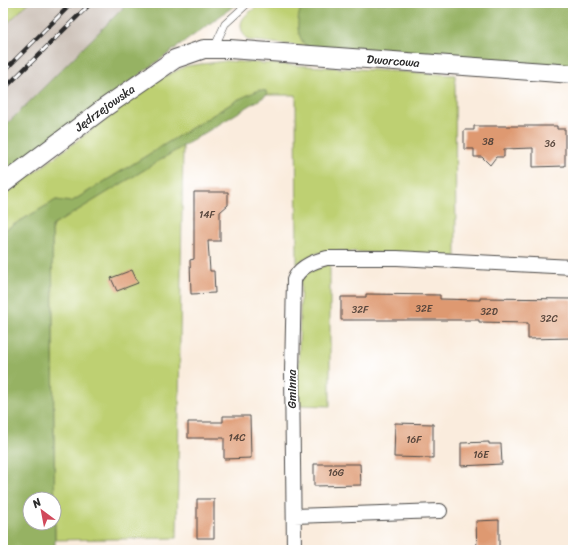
<svg xmlns="http://www.w3.org/2000/svg" width="576" height="553" viewBox="0 0 576 553" font-family="Sriracha,sans-serif">
<style>
.industrial{fill:#cdc2b9}
.green{fill:#bed072;stroke:#747e4e}
.forest{fill:#96b264;stroke:#606e48;fill-rule:evenodd}
.building{fill:#de9971}
.lines{fill:none;stroke-linecap:round;stroke-linejoin:round}
.service-casing{stroke:#4a4846;stroke-width:8}
.minor-casing{stroke:#4a4846;stroke-width:16}
.tertiary-casing{stroke:#4a4846;stroke-width:20}
.service{stroke:#fff;stroke-width:7}
.minor{stroke:#fff;stroke-width:14}
.tertiary{stroke:#fff;stroke-width:18}
.rail-casing{stroke:#2b2b2b;stroke-width:4.5}
.rail{stroke:#fff;stroke-width:3;stroke-dasharray:9;stroke-linecap:butt}
.labels{text-anchor:middle;stroke-width:4;stroke-linejoin:round;paint-order:stroke}
.number-label{font-size:10px;fill:#58463c}
.street-label{font-size:12px;fill:#2b2b2b;stroke:#fff}
</style>
<rect width="100%" height="100%" fill="#fff"/>
<filter id="ink" filterUnits="userSpaceOnUse"><feTurbulence type="fractalNoise" baseFrequency=".025" numOctaves="2"/><feDisplacementMap in="SourceGraphic" scale="8" xChannelSelector="R" yChannelSelector="G"/><feConvolveMatrix kernelMatrix="1 2 1 2 8 2 1 2 1" color-interpolation-filters="sRGB"/></filter>
<filter id="wash" filterUnits="userSpaceOnUse"><feTurbulence type="fractalNoise" baseFrequency=".012" numOctaves="4" result="noise"/><feDisplacementMap in="SourceGraphic" scale="16" xChannelSelector="R" yChannelSelector="G"/><feGaussianBlur stdDeviation="0.9" result="paint"/><feColorMatrix in="noise" values="0 0 0 0 0 0 0 0 0 0 0 0 0 0 0 0 0 1.4 0 .05"/><feComposite in="paint" operator="in"/></filter>
<g filter="url(#wash)">
<rect width="100%" height="100%" fill="#faecdd"/>
<path class="industrial" d="M3 3H128L3 128Z"/>
<path class="green" d="M3 3H28L3 28Z
M262 3H303L301 7 307 47 247 40C233 20 246 15 262 3Z
M226 61 455 75 456 257 342 251 317 253 307 257 297 264 296 95H267L266 91 239 99 71 202 56 200 3 231V196L158 80 186 66Z
M183 146 177 538 55 540 52 226Z
M330 263V406L297 405 301 281 307 273Z"/>
<path class="forest" d="M128 3H238L3 174V128Z
M303 3H573V67L307 47C295 36 296 17 303 3Z
M259 90 266 91 267 95 52 226 55 550H3V231L56 200 71 202 239 99ZM30 499H54V523H30Z"/>
<g id="blocks">
<path class="building" d="M474 126H557V129H565V166L533 167V148L504 149V157H496L490 165 482 157H474V149H464V130H474Z
M194 192H228V205L220 212V241H208L210 271H214L215 293 191 294 190 260 194 259Z
M132 270 138 283 117 291 111 278Z
M366 294 440 295V299L480 300V298L572 299V338L528 339V323L479 322V320H341V297H366Z
M223 416H250L251 458 224 459V438H188V422H223Z
M395 423 433 424V458L394 457Z
M489 442V444H501L502 464 461 466V443Z
M314 464H360L361 485 314 486Z
M197 499H214V538H197Z
M499 520V550H477L476 521Z"/>
</g>
</g>
<g filter="url(#ink)">
<use href="#blocks" fill-opacity="0" stroke="#4a4846" stroke-width="1"/>
<g class="lines">
<g class="service-casing">
<path id="service" d="M214 48 225 24 248 3"/>
</g>
<g class="minor-casing">
<path id="minor" d="M294 516 440 511
M294 550 292 372 294 280C299 267 314 261 327 258H397L573 267"/>
</g>
<g class="tertiary-casing">
<g id="tertiary">
<path id="s1" d="M3 184 104 108 175 59 204 49H229L573 74"/>
</g>
</g>
<use href="#service" class="service"/>
<use href="#minor" class="minor"/>
<use href="#tertiary" class="tertiary"/>
<g class="rail-casing">
<path id="rail" d="M3 72 72 3
M3 90 91 3"/>
</g>
<use href="#rail" class="rail"/>
</g>
</g>
<g class="labels">
<g class="number-label">
<text x="488" y="145">38</text>
<text x="550" y="147">36</text>
<text x="207" y="218">14F</text>
<text x="424" y="312">32E</text>
<text x="360" y="313">32F</text>
<text x="489" y="315">32D</text>
<text x="549" y="322">32C</text>
<text x="237" y="441">14C</text>
<text x="414" y="443">16F</text>
<text x="481" y="458">16E</text>
<text x="336" y="476">16G</text>
</g>
<g class="street-label">
<text dy="4" stroke="none"><textPath href="#s1" startOffset="433">Dworcowa</textPath></text>
<text dy="4" stroke="none"><textPath href="#s1" startOffset="127">Jędrzejowska</textPath></text>
<text transform="translate(292 389) rotate(-90)" y="4">Gminna</text>
</g>
</g>
<rect width="576" height="553" fill="none" stroke="#fff" stroke-width="16"/>
<g transform="translate(42 511) rotate(328)"><circle r="19" fill="#ffffff" stroke="#aaaaaa"/>
<path d="M0-3L7 15L0 10L-7 15Z" fill="#d1495b"/>
<text y="-6" font-size="11" font-weight="bold" text-anchor="middle" fill="#2b2b2b">N</text>
</g>
</svg>
